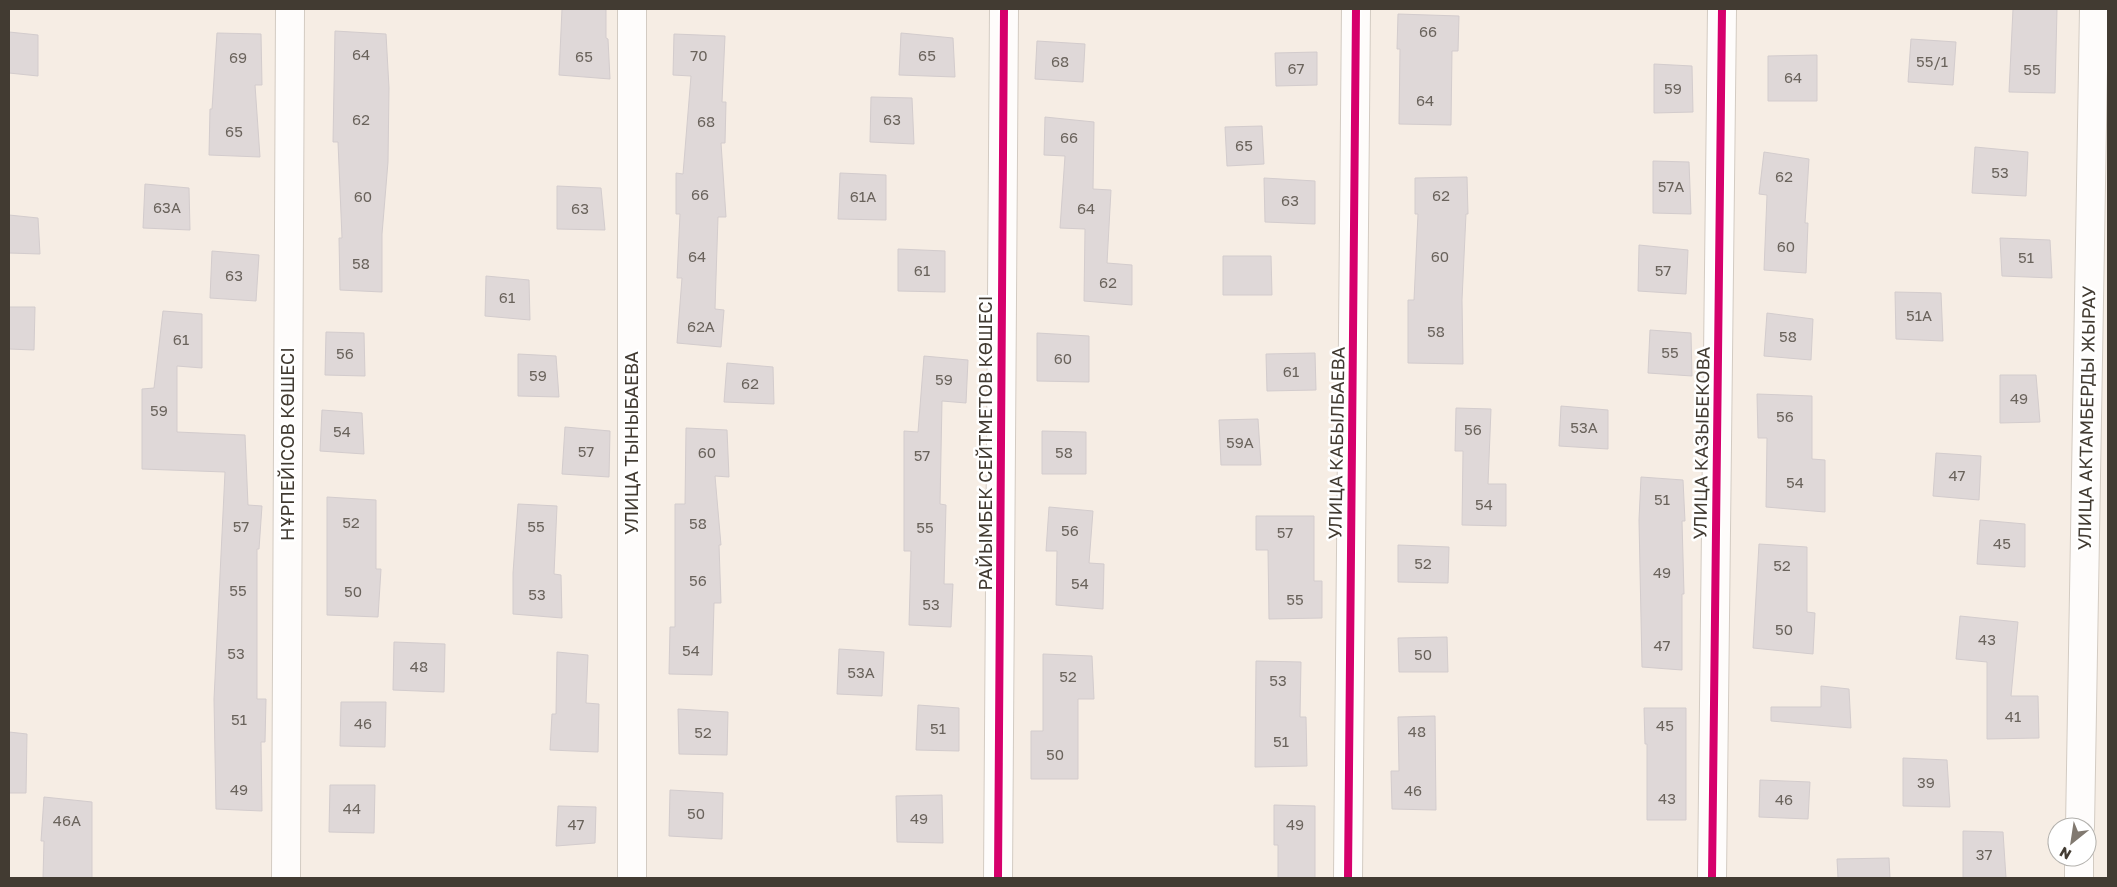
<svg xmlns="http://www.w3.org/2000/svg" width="2117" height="887" viewBox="0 0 2117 887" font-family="'Golos Text',sans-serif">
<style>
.building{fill:#dfd8d8;stroke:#d3cccd}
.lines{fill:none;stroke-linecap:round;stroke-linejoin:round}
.minor-casing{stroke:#d3cbc2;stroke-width:30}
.minor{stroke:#fefcfb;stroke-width:28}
.cycleway-casing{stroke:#fff;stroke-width:11}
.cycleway{stroke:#d6006c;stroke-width:8}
.labels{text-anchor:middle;stroke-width:5;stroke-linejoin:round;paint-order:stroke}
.number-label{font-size:15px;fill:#6a635c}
.street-label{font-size:18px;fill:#423b32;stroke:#fff}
</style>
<rect width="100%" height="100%" fill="#f6ede4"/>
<path class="building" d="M562 9H606V38L608 39 610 79 559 75Z
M2013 9H2057L2055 93 2009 92Z
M1398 14 1459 16 1458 51H1452L1451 125 1399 124 1400 49H1397Z
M335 31 386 34 389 88 388 162 382 234V292L340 290 339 238H342L338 142H333Z
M9 32 38 35V76L9 73Z
M217 33 261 34 262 85H255L260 157 209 155 210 109H212Z
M901 33 953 38 955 77 899 75Z
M674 34 725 36 722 102H726L725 143H721L726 217H718L715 309 724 310 721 347 677 343 682 278H677L680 214H676V173L683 174 691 76 673 75Z
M1911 39 1956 42 1953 85 1908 82Z
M1037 41 1085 44 1083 82 1035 79Z
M1317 52V85L1276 86 1275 53Z
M1817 55V101H1768V56Z
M1654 64 1692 66 1693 112 1654 113Z
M871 97 912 98 914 144 870 142Z
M1045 117 1094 122 1093 189 1111 190 1107 263 1132 265V305L1084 301 1085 229 1060 228 1065 156 1044 155Z
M1262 126 1264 164 1227 166 1225 127Z
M1975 147 2028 152 2026 196 1972 193Z
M1764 152 1809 159 1805 223H1808L1806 273 1764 270 1767 195 1759 194Z
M1653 161 1689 162 1691 214 1653 213Z
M840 173 886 175V220L838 219Z
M1467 177 1468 214H1466L1462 300 1463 364 1408 363V300H1414L1418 214H1415V178Z
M1264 178 1315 181V224L1265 222Z
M145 184 189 188 190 230 143 228Z
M557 186 601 188 605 230 557 229Z
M9 215 38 218 40 254 9 253Z
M2000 238 2050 240 2052 278 2002 276Z
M1639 245 1688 250 1686 294 1638 291Z
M898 249 945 251V292L898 291Z
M212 251 259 255 256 301 210 298Z
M1223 256H1271L1272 295H1223Z
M486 276 529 280 530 320 485 316Z
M1895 292 1941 293 1943 341 1896 339Z
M9 307H35L34 350 9 349Z
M163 311 202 314V368L177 366V432L245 435 248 505 262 506 259 549H257V699H266L265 742H261L262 811 216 809 214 699 225 472 142 469V389L154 388Z
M1767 313 1813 319 1811 360 1764 356Z
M1650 330 1691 333 1692 376 1648 373Z
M326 332 364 333 365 376 325 375Z
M1037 333 1089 336V382L1037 381Z
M1315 353 1316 390 1267 391 1266 354Z
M518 354 556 356 559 397 518 396Z
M924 356 968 360 966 403 942 401 940 504 946 505 944 584H953L951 627 909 625 911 551H904V431L918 432Z
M727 363 773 367 774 404 724 402Z
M2000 375H2036L2040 422 2000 423Z
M1757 394 1812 396V459L1825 460V512L1766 507 1767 438H1758Z
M1561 406 1608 410V449L1559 446Z
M1456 408 1491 409 1488 484H1506V526L1462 525 1463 451H1455Z
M322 410 362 413 364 454 320 451Z
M1258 419 1261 465H1221L1219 420Z
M565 427 610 431 609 477 562 474Z
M686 428 727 430 729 477 715 476 721 545H719L721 603H714L712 675 669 674 670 627H675V504H685Z
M1042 431 1086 432V474H1042Z
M1936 453 1981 456 1979 500 1933 496Z
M1641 477 1683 480 1685 521H1682L1684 594H1682V670L1642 667 1639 520Z
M327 497 376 500V569H381L378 617 327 615Z
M518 504 557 506 554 574 561 575 562 618 513 614V573Z
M1049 507 1093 511 1089 563 1104 564 1103 609 1056 605 1057 551H1046Z
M1256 516H1314V581H1322V618L1269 619 1268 550H1256Z
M1980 520 2025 524V567L1977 564Z
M1759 544 1807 547V612L1815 613 1813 654 1753 648Z
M1398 545 1449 547 1448 583 1398 582Z
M1960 616 2018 622 2011 696H2038L2039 738 1987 739V662L1956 659Z
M1447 637 1448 672H1399L1398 638Z
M394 642 445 644 444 692 393 690Z
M839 649 884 652 882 696 837 694Z
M557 652 588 655 586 703 599 704 598 752 550 750 552 714H556Z
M1043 654 1092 656 1094 699H1078V779H1031V731H1043Z
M1256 661 1301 662 1300 717H1306L1307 766 1255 767Z
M1821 686 1849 689 1851 728 1771 721V707H1821Z
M341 702H386L385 747 340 746Z
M918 705 959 708V751L916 750Z
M1644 708H1686V820H1647V744H1645Z
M678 709 728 712 727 755 679 754Z
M1435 716 1436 810 1392 809 1391 771H1399L1398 717Z
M9 732 27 734 26 793H9Z
M1903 758 1947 760 1950 807 1903 806Z
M1760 780 1810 782 1808 819 1759 817Z
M330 785H375L374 833 329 832Z
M670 790 723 793 722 839 669 836Z
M942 795 943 843 897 842 896 796Z
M44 797 92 802V878H43L44 841H41Z
M1274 805 1315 806V878H1278V845H1274Z
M558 806 596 807 595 843 556 846Z
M1963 831 2003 832 2006 878H1963Z
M1889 858 1890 878H1838L1837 859Z"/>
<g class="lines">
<g class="minor-casing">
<path id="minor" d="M632 9V878
M2080 827 2094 9
M286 878 290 9
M998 878 1004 9
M1348 878 1356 9
M1712 878 1722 9
M2079 878V857"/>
</g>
<use href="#minor" class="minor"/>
<g class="cycleway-casing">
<path id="cycleway" d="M998 878 1004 9
M1348 878 1356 9
M1712 878 1722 9"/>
</g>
<use href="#cycleway" class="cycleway"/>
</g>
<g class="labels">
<g class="number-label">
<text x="1428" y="37">66</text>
<text x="361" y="60">64</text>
<text x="699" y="61">70</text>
<text x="927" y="61">65</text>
<text x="584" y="62">65</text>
<text x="238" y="63">69</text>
<text x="1060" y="67">68</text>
<text x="1932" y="67">55/1</text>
<text x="1296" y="74">67</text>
<text x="2032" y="75">55</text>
<text x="1793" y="83">64</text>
<text x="1673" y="94">59</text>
<text x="1425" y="106">64</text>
<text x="361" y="125">62</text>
<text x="892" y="125">63</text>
<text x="706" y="127">68</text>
<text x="234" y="137">65</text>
<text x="1069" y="143">66</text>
<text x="1244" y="151">65</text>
<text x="2000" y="178">53</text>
<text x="1784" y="182">62</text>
<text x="1671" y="192">57А</text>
<text x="700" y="200">66</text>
<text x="1441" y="201">62</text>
<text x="363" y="202">60</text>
<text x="863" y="202">61А</text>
<text x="1290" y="206">63</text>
<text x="167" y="213">63А</text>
<text x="580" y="214">63</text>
<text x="1086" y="214">64</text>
<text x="1786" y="252">60</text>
<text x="697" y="262">64</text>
<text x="1440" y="262">60</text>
<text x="2026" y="263">51</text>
<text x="361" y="269">58</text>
<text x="922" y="276">61</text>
<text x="1663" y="276">57</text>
<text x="234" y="281">63</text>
<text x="1108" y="288">62</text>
<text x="507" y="303">61</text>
<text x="1919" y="321">51А</text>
<text x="701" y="332">62А</text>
<text x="1436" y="337">58</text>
<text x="1788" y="342">58</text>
<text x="181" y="345">61</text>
<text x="1670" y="358">55</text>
<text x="345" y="359">56</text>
<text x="1063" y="364">60</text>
<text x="1291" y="377">61</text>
<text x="538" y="381">59</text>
<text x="944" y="385">59</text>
<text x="750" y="389">62</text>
<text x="2019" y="404">49</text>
<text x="159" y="416">59</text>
<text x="1785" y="422">56</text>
<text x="1584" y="433">53А</text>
<text x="1473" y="435">56</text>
<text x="342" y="437">54</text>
<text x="1240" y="448">59А</text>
<text x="586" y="457">57</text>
<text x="707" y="458">60</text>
<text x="1064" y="458">58</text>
<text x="922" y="461">57</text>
<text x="1957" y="481">47</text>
<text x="1795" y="488">54</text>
<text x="1662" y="505">51</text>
<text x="1484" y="510">54</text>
<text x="351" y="528">52</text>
<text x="698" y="529">58</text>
<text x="241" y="532">57</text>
<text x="536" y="532">55</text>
<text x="925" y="533">55</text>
<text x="1070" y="536">56</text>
<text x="1285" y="538">57</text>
<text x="2002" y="549">45</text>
<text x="1423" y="569">52</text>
<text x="1782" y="571">52</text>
<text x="1662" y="578">49</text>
<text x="698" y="586">56</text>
<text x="1080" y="589">54</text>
<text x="238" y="596">55</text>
<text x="353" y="597">50</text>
<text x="537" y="600">53</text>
<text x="1295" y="605">55</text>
<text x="931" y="610">53</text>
<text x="1784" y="635">50</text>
<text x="1987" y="645">43</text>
<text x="1662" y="651">47</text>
<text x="691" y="656">54</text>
<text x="236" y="659">53</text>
<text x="1423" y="660">50</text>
<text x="419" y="672">48</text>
<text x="861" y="678">53А</text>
<text x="1068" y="682">52</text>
<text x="1278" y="686">53</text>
<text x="2013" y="722">41</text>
<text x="239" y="725">51</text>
<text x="363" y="729">46</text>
<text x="1665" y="731">45</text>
<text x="938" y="734">51</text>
<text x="1417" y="737">48</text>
<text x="703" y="738">52</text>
<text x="1281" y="747">51</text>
<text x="1055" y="760">50</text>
<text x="1926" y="788">39</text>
<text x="239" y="795">49</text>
<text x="1413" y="796">46</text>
<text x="1667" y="804">43</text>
<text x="1784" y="805">46</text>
<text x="352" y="814">44</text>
<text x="696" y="819">50</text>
<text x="919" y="824">49</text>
<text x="67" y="826">46А</text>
<text x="576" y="830">47</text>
<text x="1295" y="830">49</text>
<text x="1984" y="860">37</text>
</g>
<g class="street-label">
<text transform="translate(2087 418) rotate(-89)" y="6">УЛИЦА АКТАМБЕРДЫ ЖЫРАУ</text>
<text transform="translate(632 443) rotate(-90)" y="6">УЛИЦА ТЫНЫБАЕВА</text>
<text transform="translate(986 443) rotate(-90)" y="6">РАЙЫМБЕК СЕЙТМЕТОВ КӨШЕСІ</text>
<text transform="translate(1337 443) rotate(-89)" y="6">УЛИЦА КАБЫЛБАЕВА</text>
<text transform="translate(1702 443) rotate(-89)" y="6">УЛИЦА КАЗЫБЕКОВА</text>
<text transform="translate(288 444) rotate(-90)" y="6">НҰРПЕЙІСОВ КӨШЕСІ</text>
</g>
</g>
<rect width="2117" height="887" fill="none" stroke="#423b32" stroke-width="20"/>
<g transform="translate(2072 842) rotate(210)"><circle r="24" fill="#ffffff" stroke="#b3b1ad"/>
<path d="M0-4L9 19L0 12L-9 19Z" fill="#817970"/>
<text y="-8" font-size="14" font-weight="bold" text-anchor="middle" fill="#423b32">N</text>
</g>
</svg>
